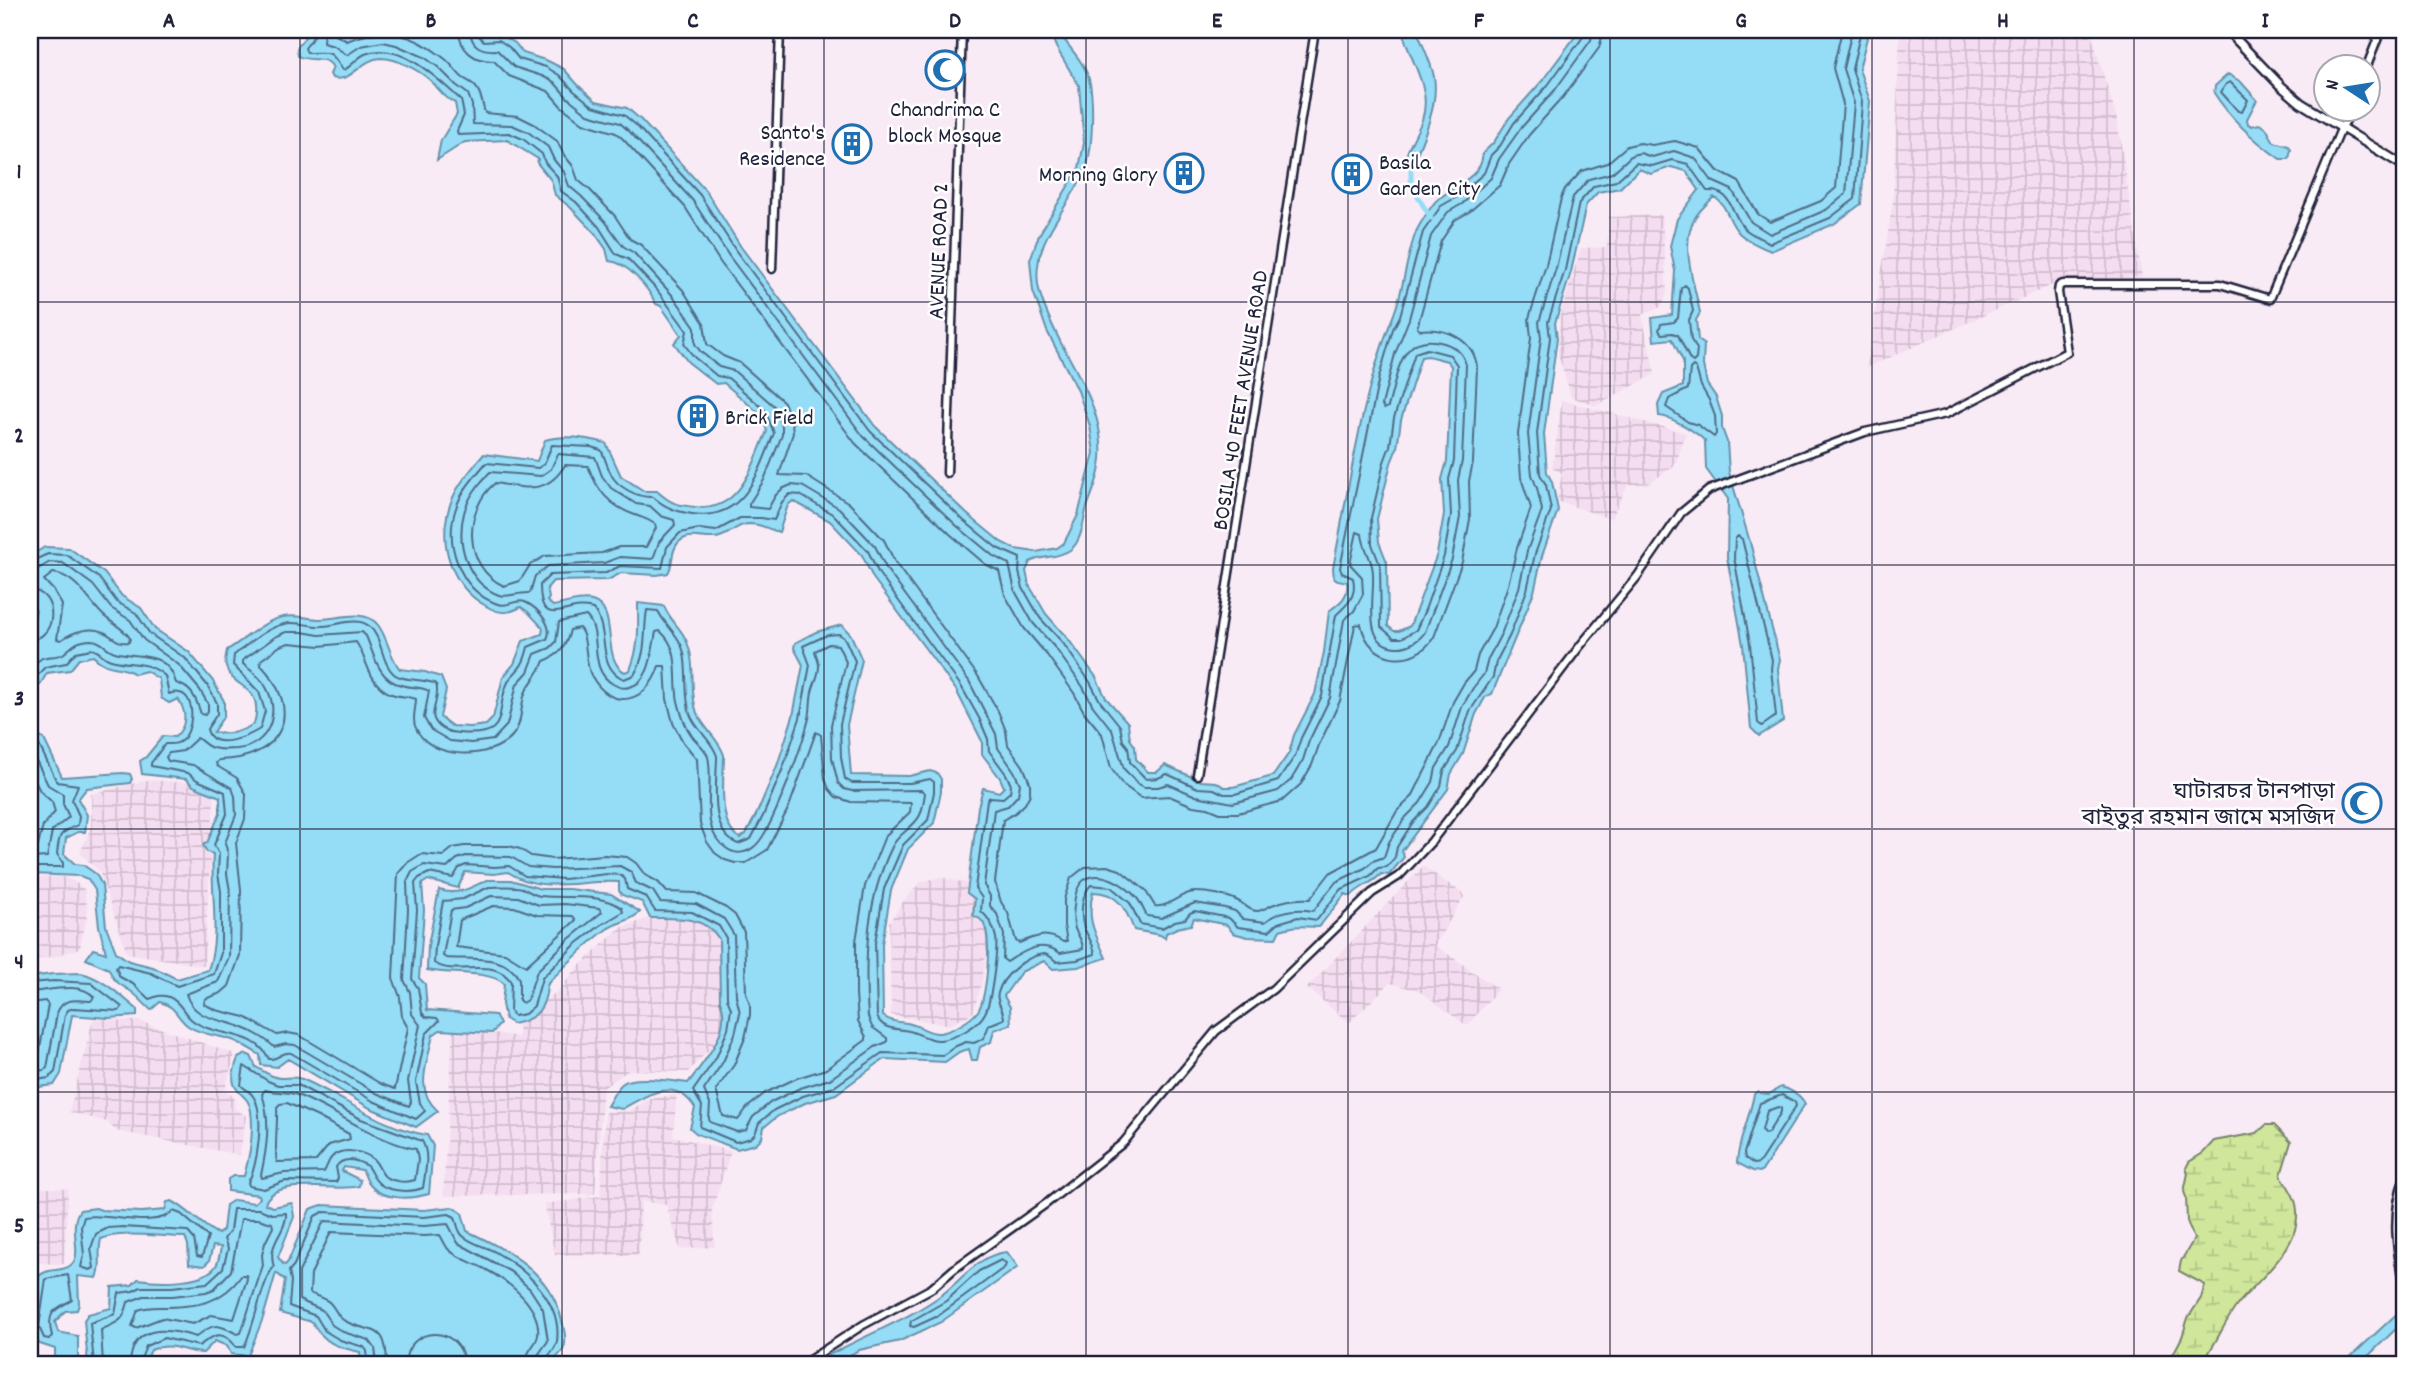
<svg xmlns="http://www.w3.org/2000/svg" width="2434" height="1394" viewBox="0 0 2434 1394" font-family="Dekko,'Noto Sans Bengali',sans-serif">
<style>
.industrial{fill:url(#industrial-grid)}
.wetland{fill:url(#wetland-marsh);stroke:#78846b;stroke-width:2}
.water{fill:#95dcf6;stroke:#6792ab;stroke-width:2;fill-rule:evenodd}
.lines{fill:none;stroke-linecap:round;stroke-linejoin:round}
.shore{stroke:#506c86;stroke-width:2}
.canal{stroke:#95dcf6;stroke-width:5}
.tertiary-casing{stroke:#22223b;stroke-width:11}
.secondary-casing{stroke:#22223b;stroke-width:12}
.tertiary{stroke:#fff;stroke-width:6}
.secondary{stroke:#fff;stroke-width:7}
.grid{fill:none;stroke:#22223b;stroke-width:2;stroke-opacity:0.55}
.labels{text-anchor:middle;stroke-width:5;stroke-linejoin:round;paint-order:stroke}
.poi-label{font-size:23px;fill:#22223b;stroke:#fff;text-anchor:end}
.street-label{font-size:23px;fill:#22223b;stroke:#fff}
.neatline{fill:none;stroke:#22223b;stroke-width:2.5}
.grid-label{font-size:23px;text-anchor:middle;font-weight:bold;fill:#22223b}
</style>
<defs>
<pattern id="industrial-grid" width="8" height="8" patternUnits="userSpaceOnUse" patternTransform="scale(1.75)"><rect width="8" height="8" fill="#f4ddf0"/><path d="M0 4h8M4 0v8" fill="none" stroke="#d1bdcf"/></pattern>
<pattern id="wetland-marsh" width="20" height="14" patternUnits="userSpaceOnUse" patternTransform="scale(1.75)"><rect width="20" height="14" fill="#cfe69b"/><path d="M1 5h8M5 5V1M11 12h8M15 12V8" fill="none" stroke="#b1c586"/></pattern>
</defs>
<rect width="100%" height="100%" fill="#f9ebf6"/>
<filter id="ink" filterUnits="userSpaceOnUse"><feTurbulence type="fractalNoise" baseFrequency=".0143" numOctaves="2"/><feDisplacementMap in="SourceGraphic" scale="14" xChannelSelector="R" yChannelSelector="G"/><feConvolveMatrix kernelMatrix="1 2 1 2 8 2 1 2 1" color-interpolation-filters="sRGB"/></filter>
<g filter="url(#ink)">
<path class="industrial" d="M1900 30H2090L2117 119 2142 277 2061 281 1866 368 1893 201Z
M1662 215 1667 293 1661 307 1642 315 1655 374 1596 406 1571 397 1558 354 1560 316 1581 248 1607 247 1609 217Z
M1562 400 1686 433 1675 466 1649 483 1628 485 1611 519 1557 501 1562 473 1552 468Z
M147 780 215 784 204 966 127 953 99 871 80 853 91 827V794Z
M1423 866 1465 895 1435 945 1498 989 1467 1026 1419 991 1390 983 1349 1023 1307 988Z
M30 877H63L75 882 84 889 88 911 80 948 54 957 30 960Z
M940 877 971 884 989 933 982 982 973 1013 949 1025 891 1015 889 922 905 899 921 882Z
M666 912 722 926 730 1027 688 1072 629 1070 603 1088 595 1194 443 1196 453 1025 518 1037V1023L561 988 576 969 620 928Z
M93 1019 139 1021 235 1054 225 1090 234 1097 235 1108 246 1116 240 1155 116 1131 107 1122 69 1112Z
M677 1094 673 1136 731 1151 712 1210 715 1247 680 1249 666 1205 641 1201 639 1255H555L544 1204 600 1196 605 1112 628 1111 650 1099Z
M30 1187 68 1189 64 1264 34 1263 30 1304Z"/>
<path class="wetland" d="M2266 1125H2274L2291 1142 2281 1175C2286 1185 2294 1193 2296 1204 2305 1245 2261 1276 2238 1304 2225 1321 2217 1342 2204 1360L2198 1364H2168L2182 1337 2188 1318 2201 1298 2205 1285 2179 1271 2181 1261 2194 1239 2187 1221 2186 1197 2184 1192 2188 1173 2186 1168 2189 1162 2203 1153 2214 1141 2257 1133Z"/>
<path class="water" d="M310 30H484L488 35 495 31 515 43 523 53 548 61 564 69 579 86 596 101 627 108 641 120 706 191 741 247 875 426 967 514 1001 542 1015 549 1036 552 1057 548 1064 543 1078 515 1094 453 1090 426 1078 391 1047 331 1033 291 1030 260 1039 235 1079 168 1084 143 1079 86 1056 47 1049 30H1058C1066 45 1084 61 1089 79 1094 99 1093 148 1086 168 1071 207 1032 238 1038 284 1040 301 1053 327 1061 343 1081 379 1108 423 1100 467 1098 480 1092 494 1087 507 1083 521 1082 542 1070 550 1057 559 1043 555 1030 562L1026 571 1029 585 1046 614 1068 639 1096 677 1106 698 1128 723 1130 739 1135 746 1136 759 1148 772H1157L1165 765 1201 781 1216 782 1224 787H1233L1273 776 1289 753 1294 735 1315 694 1324 652 1329 611C1340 603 1349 597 1347 582L1334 579 1333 568C1350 483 1361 394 1394 314 1404 288 1406 258 1416 232 1419 225 1431 206 1436 201 1449 189 1485 175 1482 154L1494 142 1509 118 1542 81 1580 30H1869L1859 69 1870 101 1861 204 1834 224 1771 251C1761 247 1749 242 1740 234 1728 223 1728 205 1714 197 1708 203 1699 210 1695 218 1679 244 1695 285 1700 313L1696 320 1698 340 1704 344 1703 365 1707 384 1716 397 1722 416V428L1727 442 1729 472 1750 542 1780 660 1778 669 1783 721 1759 736 1751 728 1743 645 1727 557 1728 499 1706 469 1705 441C1695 431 1672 417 1659 416L1658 405 1663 394 1683 386V361L1672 339 1654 341 1652 318 1672 315 1675 271 1670 246 1677 219 1699 190 1686 171 1671 167 1651 174 1639 169 1620 188 1598 192 1586 205 1571 272 1555 323 1557 338 1544 434 1547 472 1552 482 1558 510 1542 556 1534 592 1492 694 1486 696 1476 714 1463 754 1451 774 1448 789 1402 851 1404 857 1389 875 1381 874C1372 884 1360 886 1351 896L1345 894 1319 927C1301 927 1299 924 1280 930L1276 938 1248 937 1233 933 1227 925 1194 918 1191 925 1177 928 1166 933 1165 938 1160 935 1134 930C1126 909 1118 892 1093 892 1086 920 1095 933 1106 958L1078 967 1053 969 1044 961 1021 972 1004 996 1010 1007 1011 1024 994 1030 991 1042 980 1047 977 1060H972L969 1049 959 1052 945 1062 884 1059 836 1094 805 1103 778 1116 764 1127 762 1138 755 1144 737 1149 697 1134 690 1128 695 1108C675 1076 647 1095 622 1109L607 1106C612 1098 616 1088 623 1083 632 1075 676 1081 688 1083 704 1062 733 1028 720 1001L719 939C705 915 674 918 650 918L642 902 622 895 619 891V882C582 879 542 895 508 872L494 874 465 872 458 888 428 880 422 884 424 910 419 978 425 984 427 1010 495 1015 500 1024 492 1033 440 1030 433 1035C427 1064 414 1090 438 1111L416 1127 370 1108 288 1059 277 1067 261 1065 260 1055C252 1050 244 1045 235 1041 220 1035 203 1036 188 1026 176 1017 177 1007 160 1002L151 1010C144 1004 137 995 129 990 118 983 114 982 109 969L86 959 93 949 106 953 99 926 95 890 88 879 80 876 30 874V737L38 736 44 739 62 777 123 773 130 774 132 779 130 783 87 788 78 799 87 815 85 832H78L66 838 64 854 75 864 83 865 96 874 102 885 106 926 116 952 129 961 153 967 177 979 208 970C221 933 210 893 213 854L207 852 203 845 207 843 220 813V797L193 786 186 779 142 774 140 761 146 757 163 736 175 737C187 726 187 712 178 699L169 703 161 698 159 679 146 671 135 674C120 664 109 672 93 656L79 659 70 670 47 673 40 685 30 684V636L36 611 30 602V556L45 547 69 548 104 573 122 596 141 608 155 629 189 652 213 681 224 701V716L213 732C229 736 240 732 254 724 265 684 233 690 226 667 224 662 226 656 227 650 245 640 262 621 283 617 296 614 308 619 321 619 339 619 365 608 378 625 388 638 389 656 400 669L425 672 441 677 446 690 440 717 452 726 470 727 486 725 493 718 503 677 514 664 523 641 542 634 543 628 528 612 521 607C508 614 499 614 486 606 452 587 438 546 449 508 455 487 470 471 484 454L537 461 545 440C563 435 587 438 606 443L621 476 644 491H657C671 504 677 505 695 507 740 514 753 464 767 431L761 415 724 383 716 384 688 362 674 343 681 335 661 306 656 304C648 288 628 262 609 261L606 249 594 232 571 208 555 195 551 180 537 163 538 159 507 140 465 142 437 160 441 140 457 114 455 103C444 98 439 89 431 81 419 70 396 58 381 58 360 59 353 83 332 78L330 74 333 68C327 54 310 63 298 56L297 48ZM1428 356 1447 361 1451 366 1447 461 1442 479 1444 514 1437 554 1410 626 1399 631H1394L1388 626 1387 562 1379 542 1377 519 1391 463 1397 448 1401 420 1421 357ZM793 501 830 521 862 555 873 578 956 690 982 741V754L1000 778 1004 787 999 792 983 788 978 807 967 893 975 899 973 915C976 917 980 918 982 921 993 933 987 999 978 1011 970 1021 952 1031 940 1033 930 1034 923 1028 914 1025 902 1020 896 1025 883 1016L882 944 891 890 908 849 934 823 941 792V779L937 773 930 771 909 776 851 775 847 725 862 660 851 635 842 625 816 632 795 643 794 648 803 665 793 716 777 766 757 813 746 834 740 838C717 827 724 777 724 755 719 739 704 729 697 713 689 692 696 669 689 648 684 629 671 623 664 606L638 603C638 628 640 645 630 670L625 672C600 660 620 609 592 601 580 598 565 604 553 606L547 601 549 598 547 588 553 581 608 580 621 573 657 575 668 573C674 563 670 552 678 543 688 532 701 539 714 538 728 538 734 525 748 524 764 524 766 529 779 532L788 505Z
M1402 30H1417C1422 45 1431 61 1434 77 1439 103 1423 140 1413 163H1409L1406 156C1410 143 1417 133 1422 120 1433 88 1409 60 1402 30Z
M2228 74 2241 82 2257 100 2247 119 2248 124 2252 126 2259 124 2266 128 2274 142 2289 146 2291 150 2289 159H2280C2256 142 2230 118 2214 93L2215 86Z
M487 880H511L541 889H569L611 894 640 912C632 921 617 922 607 929 587 944 569 962 551 980 546 984 547 988 546 994 542 1014 531 1020 513 1024L505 1019 502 1004 504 984C491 970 448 975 427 970L428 945 439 890C458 896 470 888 487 880Z
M81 973C102 978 120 995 137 1009V1016L108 1018 72 1015 61 1074 54 1085 30 1088V977L53 974Z
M246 1054 251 1056 256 1067C263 1071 272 1078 281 1078 288 1078 295 1076 302 1079 344 1097 381 1128 427 1135L433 1146 429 1194C412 1199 383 1201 370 1185 366 1181 366 1175 362 1170L344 1167 342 1171 360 1180 359 1186C335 1193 274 1175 265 1204L273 1207 292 1203 294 1217 278 1257 283 1264 285 1265 288 1262 310 1209 322 1205 424 1210 452 1207 462 1213 467 1231C509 1251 551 1272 562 1321 564 1328 567 1340 564 1348 562 1353 554 1360 550 1364H440L438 1361H433L427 1364H361L360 1352C337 1347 325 1344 312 1322L280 1313 285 1280 276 1273 263 1318 248 1356 231 1354 227 1346 215 1341 203 1353C182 1352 172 1341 151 1350L144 1364H88L84 1320 88 1314 111 1308 112 1287 132 1285 138 1279C158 1282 207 1284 217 1264 219 1259 220 1253 221 1247L213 1246 209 1261 204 1266 189 1264 188 1245 185 1237C161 1237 120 1230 101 1239 97 1254 103 1264 97 1278L78 1276 79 1304 77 1310 65 1311 55 1322 58 1332 78 1336V1364H55V1349L40 1344 34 1339 32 1326 39 1276C48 1267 62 1273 71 1265 84 1254 67 1227 80 1210L96 1208 101 1210 142 1212 165 1210 167 1202 172 1201C189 1210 201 1225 218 1234L223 1230 226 1205 234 1200 254 1203 260 1198 259 1195 228 1191V1179L233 1176H244C250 1155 254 1132 251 1111 248 1088 223 1097 238 1058Z
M1781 1087C1790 1089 1801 1095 1805 1104L1764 1168 1760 1172 1753 1171 1737 1163C1738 1141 1750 1117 1754 1094L1758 1091 1760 1093 1769 1094Z
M1007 1252 1018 1267 941 1322 900 1341 859 1350 834 1364H813C854 1339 906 1322 944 1293 963 1278 980 1254 1007 1252Z
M2404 1307V1321L2360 1364H2343Z"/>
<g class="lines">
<path class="shore" d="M324 30 323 43 334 46 347 55 361 46 383 42 396 45 424 57 438 67 456 85 468 94 472 105 473 124 512 125 528 132 548 147 554 160 564 172 569 186 581 196 605 221 623 246 634 253 674 297 695 327V344L700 351 719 367 734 371 774 406 782 426V435L764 480 749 504V507L768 509 775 496 782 489 791 485 802 486 839 508 875 546 887 570 969 681 996 734 998 748 1014 771 1020 784 1018 795 1008 806 994 810 984 885 990 896V906L997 914 1004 935 1003 959 1007 962C1024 951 1041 939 1060 953L1083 949C1083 941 1078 936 1075 929 1073 922 1073 913 1074 906 1076 862 1114 873 1136 897 1141 902 1143 910 1147 916L1161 918 1195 903 1225 908 1235 911 1243 919 1265 922C1279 910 1295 908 1313 911L1336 882 1365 868 1373 861 1384 857 1389 842 1406 817 1420 803 1433 782 1436 768 1449 747 1462 707 1473 688 1484 674 1488 659 1502 632 1519 588 1527 551 1542 510 1537 488 1532 475 1528 434 1541 338 1539 322 1556 268 1573 197 1589 179 1612 173 1632 155 1640 153 1652 157 1674 151 1695 158 1712 181 1732 190 1751 222 1770 234 1826 210 1846 194 1854 103 1843 69 1852 30
M334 30 336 35 347 41C383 26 413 33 444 58 451 63 456 72 463 78 470 82 475 84 479 92 482 99 483 107 485 113L518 116 534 124 557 141 564 155 573 166 578 180 590 190 615 216 630 239 641 245 683 290 704 323 707 344 723 356 740 363 784 402 792 422 793 433 779 475 806 476 849 503 884 540 896 564 978 676 998 711 1006 731 1008 745 1023 766 1030 783V794L1025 804 1015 813 1003 820 995 882 1001 902 1008 913 1016 941 1019 943C1036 936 1047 931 1063 942L1067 941 1064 926V899L1071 878 1085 867 1107 866 1120 870 1145 890 1155 906C1170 908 1180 892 1195 892 1208 892 1227 895 1238 901 1246 905 1249 911 1257 911 1263 911 1267 907 1272 905 1285 900 1297 898 1310 899L1330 873 1376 848 1397 811 1412 797 1439 743 1453 702 1464 683 1474 671 1478 655 1493 628 1508 585 1517 548 1531 508 1521 478 1518 434 1531 338 1529 318 1546 265 1561 198 1565 189 1582 171 1607 163 1627 146 1640 143 1652 145 1675 141 1699 148 1718 171 1739 182 1758 214 1770 222 1821 201 1836 188 1843 104 1833 68 1842 30
M459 30C460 51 474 61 494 61L509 76 548 91 561 106 583 123 616 133 623 139 685 207 720 262 855 443 950 534 985 564 999 571 1005 595 1024 628 1047 655 1074 693 1084 712 1102 734 1111 768 1122 784 1141 798 1169 796 1193 806 1208 808 1220 813H1238L1282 801 1301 784 1312 765 1319 745 1340 701 1355 625 1361 624C1368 663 1414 669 1434 637L1462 562 1470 519 1469 481 1473 462 1477 367C1474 339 1445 327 1420 330L1417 328 1441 241 1455 220 1469 212 1500 185 1509 164 1529 135 1563 97 1599 48 1604 30
M470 30C471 47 482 51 497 50L514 67 542 76 554 82 568 98 588 114 620 123 630 132 693 201 729 256 863 436 957 526 992 555 1009 564 1015 591 1033 623 1056 649 1083 687 1093 706 1112 730 1124 769 1137 783 1144 787H1158L1168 784 1196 796 1233 803 1278 791 1291 780 1303 760 1309 741 1330 698 1344 620 1354 611 1363 594 1362 577 1350 564 1357 532 1362 534C1363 546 1369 554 1372 566 1378 589 1358 645 1396 647 1407 648 1419 641 1425 632L1452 559 1460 517 1458 480 1462 461 1466 365C1463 353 1456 347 1444 343 1399 330 1398 375 1388 407L1384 409 1382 405 1395 354 1409 319 1431 236 1448 212 1462 204 1491 178 1499 159 1521 128 1555 90 1591 40 1593 30
M479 30V36L484 41 499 40 509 47 519 59 546 67 559 75 574 91 593 106 624 115 636 125 700 195 736 251 870 431 963 520 997 548 1020 558 1019 572 1023 588 1040 618 1063 643 1090 682 1100 701 1120 726 1123 741 1128 747 1130 762 1146 779 1158 778 1167 774 1198 788 1214 789 1224 794H1235L1278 781 1295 756 1301 738 1322 696 1336 615C1348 604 1357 596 1353 578L1342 573 1340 568 1379 377 1393 329 1400 316 1423 232 1441 206 1457 197 1484 173 1491 155 1500 146 1514 123 1548 85 1583 37 1584 30
M2230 82 2248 100 2242 112 2238 111 2221 92 2226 84Z
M1685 285 1688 288 1693 311 1689 320 1691 340 1697 349 1696 359 1693 362 1690 360 1678 335 1672 333 1662 334 1659 330 1661 324 1674 322 1678 318 1681 288Z
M1427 349 1450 355 1457 365 1454 461 1449 479 1451 515 1444 556 1425 610 1416 630 1402 638H1394L1381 627 1380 565 1372 544 1371 518 1384 462 1390 446 1394 418 1415 353Z
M1693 366 1696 368 1701 386 1709 400 1715 416 1716 434 1714 437 1698 425 1688 422 1666 407 1669 399 1688 389 1690 369Z
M558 454 595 457 602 476 611 488 636 504 650 506 661 516 674 520 675 525 659 542 653 559 620 557 604 563 548 566 535 576 530 593C520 592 505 598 499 595 467 583 456 544 464 513 468 497 479 484 490 472L541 476 551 469Z
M565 465 588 466C597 490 609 506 635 515 645 519 646 518 655 524L656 528 646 547H619L602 553 545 556 530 565 520 581 504 586C463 567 463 510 495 483 526 488 547 495 565 465Z
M790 494 800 495 834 515 868 551 879 574 961 686 979 718 988 739 989 751 1006 774 1011 785 1010 792 1003 798 990 797 987 800 975 888 982 898 981 911C989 918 994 927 996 938 998 950 991 1003 985 1013 979 1026 954 1039 940 1040 929 1041 919 1033 909 1031 896 1028 884 1031 877 1017L875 943 884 889 903 845 928 820 934 792V782L930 779 910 783H852L845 779 841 757 840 724 855 661 845 639 839 634 827 635 803 646 810 665 800 718 783 768 763 816 751 839 738 844C708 833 717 782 717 756 712 740 696 730 690 714 684 694 688 674 684 653 680 635 666 627 658 611L647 610C643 633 648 652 634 675L624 679C595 667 611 630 593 609 568 600 540 634 540 585L550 575 606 573 620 566 662 568 667 547 680 533 699 529 716 531 740 518H761L774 520 782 502Z
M1738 536 1742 539 1772 660 1771 669 1776 716 1762 726 1758 723 1750 644 1734 557 1735 539Z
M30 562 48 554 67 555 99 578 117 602 136 613 150 634 185 658 207 685 217 703V714L207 729C212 752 247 737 260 729L265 711 259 692 233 665 234 655C249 644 266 628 284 624 295 621 306 625 316 626 332 628 356 615 369 626 383 638 380 661 394 674 404 682 424 678 436 684 441 696 429 713 435 721 439 729 450 733 458 733 515 738 492 712 509 680 512 675 517 672 520 667 525 661 526 654 528 647L547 639C554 626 538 608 525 602 515 598 508 609 495 603 459 589 444 543 456 508 462 490 474 477 486 463L538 468 544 464 552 445 591 447 601 450C605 457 606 464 610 472 616 487 638 498 653 497 666 508 675 511 692 514 744 522 759 472 774 433L765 410 728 378 717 376 694 357 684 344 687 331 657 290 628 259 616 254 599 227 576 202 561 191 557 176 545 163 542 154 523 139 509 133 458 135 457 131 464 115 461 100C438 79 400 40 365 54 356 58 352 67 343 70 329 49 333 53 307 53L305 48 314 36 315 30
M30 570 38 569 50 562 63 563 93 585 111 608 130 620 144 640 179 665 200 690 208 704V711L205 715 201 714C196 699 193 688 176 683 167 650 140 659 115 652 105 649 102 640 91 640 74 641 74 646 63 654 58 657 48 656 42 658 37 661 33 665 30 669
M53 573C76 575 89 602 104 616 114 625 122 627 130 638L129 642C117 644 114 637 104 632 91 626 72 632 61 640L57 639 62 605 54 591 44 580Z
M30 590C59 592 58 638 30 640
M586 616C604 633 586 668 613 684 618 687 624 689 629 687 651 683 652 649 656 632L660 631C682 650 673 676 678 701 681 713 684 725 692 736 697 743 706 748 708 757 715 785 697 828 726 848 735 855 746 854 755 846 772 832 803 743 809 718 811 710 810 701 812 692 814 683 819 676 819 666 819 661 816 656 815 651L829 644 838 645 846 662 831 725 832 758 838 783 844 789 852 791 921 790 925 793C924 800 923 808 920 815 914 828 898 833 892 847 866 900 864 959 868 1017L872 1027 887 1038V1042L875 1047 830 1079 800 1088 771 1102 753 1117 746 1130 737 1132 710 1122 709 1119 710 1104 704 1090 723 1062 735 1034 740 1013 736 996 734 935 724 919 696 904 660 902 653 891 636 883 631 872 620 866 553 869 528 867 511 857 466 856 457 859 447 868 424 865 412 872 407 882 408 910 404 980 410 992 412 1014 420 1025 408 1081 411 1102 409 1106 376 1093 295 1045 286 1044 274 1047C266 1039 252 1031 241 1027 219 1018 194 1020 186 994L218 982 229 957 230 891 227 874 228 854 225 843 236 815 235 796 232 788 193 765 168 761 166 757 169 753 183 751 197 738C201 740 205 745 210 747 219 751 228 749 237 749 269 746 281 713 266 687 261 677 251 671 243 664V660L275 637 286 632H302L319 635 362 632 366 636C374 654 378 680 401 685 410 688 420 686 429 691L424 718 431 730 450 741 471 743 493 740 507 725 517 684 528 672 535 654 550 648 556 642 559 622Z
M579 628C588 637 584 661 591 675 611 712 647 704 659 666H665L667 699 673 723 683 742 697 759 700 824 707 842 715 853 725 860 735 863H746L767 850 789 807 816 732 821 735 825 779 829 789 836 797 851 802 911 803 910 812 885 836 865 886 856 941V994L858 1021 866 1037V1040L826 1069 797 1078 765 1093 747 1108 738 1120 723 1116 716 1090 734 1065 745 1038 750 1015V1005L746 993 744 932 735 915 726 908 696 893 667 892 658 882 645 875 636 863 627 857 605 855 553 859 531 856 520 849 509 846H464L453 848 443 856 421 854 407 863 398 874 393 978 400 997 402 1017 408 1028 395 1089 381 1084 299 1035 288 1033 277 1035 245 1017 216 1010 204 1004 205 999 221 993 229 986 240 955 241 890 236 843 245 819 246 794 237 778 217 766 216 763 219 760C283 759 305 711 260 664L261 660 280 646 289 643 320 646 356 642C367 658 368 683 389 693 397 697 407 696 416 699 416 708 412 717 415 726 428 761 492 761 513 735 524 722 519 703 527 689 533 679 540 672 544 661 560 655 566 647 570 630Z
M30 677H36L45 667 66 663 76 652 92 649C100 651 103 658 111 660 132 666 147 660 165 676L169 694C172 693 176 692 180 693 197 697 193 733 181 741 176 745 170 744 165 744L151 763V766L188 773 197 780 225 792 227 814 214 845 219 854 218 874 221 891V953L214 974 177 986 151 973 118 965 116 968 120 977 133 984 149 999C156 997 160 994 169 997 181 1002 183 1013 192 1020 215 1038 255 1029 269 1059 278 1060 282 1051 291 1053L373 1101 416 1119 425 1111 420 1103 416 1082 426 1034 439 1021 437 1018 426 1017 422 1013 418 988 412 979 417 910 415 883 419 878 429 873 453 878 459 868 466 865 494 867 509 866 525 876 564 879 607 874 620 875 625 879 627 889 646 897 655 911 692 912 719 926 726 938 727 998 731 1009 728 1029 716 1058 693 1091 702 1106 700 1127 736 1142 751 1138 755 1134 759 1123 774 1110 803 1096 834 1087 882 1053 943 1055 956 1046 966 1042 974 1043 984 1038 989 1025 1004 1019C1004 1009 995 1001 998 993 1002 976 1026 956 1043 954 1049 954 1053 959 1057 962L1077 960 1095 954C1094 944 1088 937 1084 928 1080 916 1081 894 1091 885L1111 887 1130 903 1140 924 1162 928 1175 921 1185 919 1190 913 1195 911 1229 918 1238 927 1269 931 1278 923 1298 917 1317 920 1340 890 1370 876 1378 868 1387 867 1395 857 1397 847 1413 822 1428 807 1441 786 1444 771 1457 751 1470 711 1493 677 1496 662 1510 635 1527 590 1535 554 1551 510 1546 485 1540 474 1537 433 1550 338 1548 322 1565 270 1579 203 1594 186 1616 181 1636 163 1652 166 1672 160 1688 164 1707 191C1733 189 1730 214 1745 229 1752 235 1762 239 1770 243L1830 218 1855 199 1862 102 1852 69 1861 30
M30 743 39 745 57 782 78 785 72 800 79 816 78 825C59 833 59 834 57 854L63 863V867H30
M30 752 33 754 48 785 63 794V804L69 817 52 831 47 857 30 858
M30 771 40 791 52 802 55 812 43 826 38 846 30 848
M489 887C498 887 513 885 522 888 528 890 533 896 542 896 568 899 598 892 622 908L623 912 601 925 575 945 542 978 534 1006 525 1014 514 1016 510 1011 511 982C494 955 456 978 434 963L435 946 443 901 463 899Z
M491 896 518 897 539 905 565 904 599 908 602 912 569 939 537 971 527 1000 522 1003 519 1000V979C505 953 471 960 446 958L443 956 451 910 465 908Z
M493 906 514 907 537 915 573 916 576 920 526 966 505 953 456 947 460 920Z
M30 983 54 981 91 983 122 1007 119 1011 74 1008 68 1010 65 1015 55 1072 49 1078 30 1081
M30 992C48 991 81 981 94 997L91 1001C76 1000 63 997 57 1013L47 1068 44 1070 30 1072
M30 1003 45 1001 48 1005 38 1058 30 1061
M244 1066 268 1081 278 1085H298L361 1119 422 1141C430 1154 425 1173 423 1188 410 1193 383 1192 375 1179 371 1174 371 1170 366 1165 356 1160 343 1156 336 1167L338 1178 336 1182 285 1181 264 1189 249 1186 248 1182C258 1167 265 1112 253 1096 250 1091 244 1089 241 1085Z
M265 1090C275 1093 288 1091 297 1095 338 1111 372 1140 416 1149L418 1160 415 1180C407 1183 395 1182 387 1178 380 1174 380 1166 374 1160 365 1151 341 1147 332 1157 328 1161 327 1167 324 1172L284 1173 262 1178 261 1175C267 1148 271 1120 262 1094Z
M1782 1095 1795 1102 1796 1106 1759 1163 1754 1164 1745 1158 1744 1153 1760 1103Z
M287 1103 318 1117 349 1134 350 1139 329 1145 316 1161 277 1162C274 1152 278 1121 277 1107L280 1104Z
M1778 1107 1781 1108V1112L1768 1133 1764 1134 1762 1130 1767 1111Z
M173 1211 181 1214 208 1237 202 1257 197 1256 194 1239 187 1231 123 1227 108 1228 96 1234 91 1248 94 1268 90 1270 81 1267 84 1255 81 1227 84 1217C106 1212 156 1230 173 1211Z
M1001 1260 1006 1263 1005 1267 938 1316 914 1327 910 1326 911 1321 946 1301 979 1271Z
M68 1275 72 1300C53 1310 46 1313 52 1336L49 1339 44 1338 39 1327 46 1279Z
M242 1275H246L247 1279 234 1319 211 1315 193 1324 162 1318 136 1328 132 1326 138 1310C148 1306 157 1307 167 1307 200 1306 222 1303 242 1275Z
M94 1364 90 1323 115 1314 119 1293 133 1291 141 1287H172L207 1283 223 1268 228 1249 224 1239 230 1231 233 1209H259L272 1214 286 1213C287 1233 266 1243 274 1267 263 1277 254 1328 244 1347H236C223 1328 213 1335 199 1346L164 1338 146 1346 139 1364
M103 1364 101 1330C119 1321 123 1323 128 1302L144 1296H173L206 1292 214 1289 231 1271 241 1219H258L272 1223 273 1227 265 1243 262 1255 263 1265 241 1333 237 1334C217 1323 213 1323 196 1337 167 1328 132 1323 130 1364
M368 1364 367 1351 364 1347 340 1340 325 1331 316 1316 289 1306 291 1281 289 1271 294 1265 315 1216 323 1212 424 1217 449 1214 455 1217C457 1223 458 1232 463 1236 472 1244 487 1247 497 1253 528 1271 562 1302 557 1341 556 1351 546 1355 545 1364
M377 1364 375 1348 369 1340 343 1332 332 1325 322 1310 299 1300V1272L324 1221 424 1226 448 1224 458 1243 511 1272 530 1289 543 1309 548 1341 538 1355 536 1364
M387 1364C386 1321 372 1335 345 1321 337 1317 336 1309 330 1303 325 1298 317 1297 310 1293L311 1274 331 1232 424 1236 440 1235C443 1240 445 1245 448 1249 458 1259 475 1263 487 1270 509 1282 541 1306 538 1335 537 1345 526 1349 526 1364
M405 1364C407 1324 462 1324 464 1364"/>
<path class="canal" d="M1411 157V186L1431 218"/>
<g class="tertiary-casing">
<path id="tertiary" d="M2367 66 2381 30
M772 269 780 30
M947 473 962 30
M1197 775 1315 30
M2404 1180C2391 1215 2397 1251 2404 1287
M803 1364 863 1325 932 1288 954 1269 1047 1203 1123 1143 1216 1031 1273 989 1372 893 1399 876 1431 842 1580 646 1637 577 1681 513 1709 490 1865 432 1946 414 2067 352 2058 292 2059 286 2063 284H2220L2270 299 2341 129 2353 108"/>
</g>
<g class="secondary-casing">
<path id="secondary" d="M2227 30 2281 86 2301 103 2404 166"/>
</g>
<use href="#tertiary" class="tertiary"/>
<use href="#secondary" class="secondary"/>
</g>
</g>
<path class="grid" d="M300 30V1364M562 30V1364M824 30V1364M1086 30V1364M1348 30V1364M1610 30V1364M1872 30V1364M2134 30V1364M30 302H2404M30 565H2404M30 829H2404M30 1092H2404"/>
<defs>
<g id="mosque-ring" transform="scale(2.0125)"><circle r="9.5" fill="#fff" stroke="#1f6fb2" stroke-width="1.5"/><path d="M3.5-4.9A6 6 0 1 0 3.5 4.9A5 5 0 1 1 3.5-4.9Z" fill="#1f6fb2"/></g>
<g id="building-ring" transform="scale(2.0125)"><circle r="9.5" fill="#fff" stroke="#1f6fb2" stroke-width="1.5"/><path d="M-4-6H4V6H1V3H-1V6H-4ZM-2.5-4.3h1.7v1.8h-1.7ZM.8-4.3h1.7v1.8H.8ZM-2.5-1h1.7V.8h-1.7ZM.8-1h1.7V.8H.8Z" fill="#1f6fb2"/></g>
</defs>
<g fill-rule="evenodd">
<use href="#mosque-ring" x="945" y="70"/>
<use href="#building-ring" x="852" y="144"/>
<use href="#building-ring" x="1184" y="173"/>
<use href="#building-ring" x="1352" y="174"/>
<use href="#building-ring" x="698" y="416"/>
<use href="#mosque-ring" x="2362" y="803"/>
</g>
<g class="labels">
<g class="poi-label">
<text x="945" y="116" text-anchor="middle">Chandrima C<tspan x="945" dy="26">block Mosque</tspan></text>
<text x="825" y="139">Santo's<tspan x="825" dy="26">Residence</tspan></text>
<text x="1379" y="169" text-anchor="start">Basila<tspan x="1379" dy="26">Garden City</tspan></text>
<text x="1157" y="181">Morning Glory</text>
<text x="725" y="424" text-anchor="start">Brick Field</text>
<text x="2335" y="798">ঘাটারচর টানপাড়া<tspan x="2335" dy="26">বাইতুর রহমান জামে মসজিদ</tspan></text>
</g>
<g class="street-label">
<text transform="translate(937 251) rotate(-88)" y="8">AVENUE ROAD 2</text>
<text transform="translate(1239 400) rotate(-81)" y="8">BOSILA 40 FEET AVENUE ROAD</text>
</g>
</g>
<rect width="2434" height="1394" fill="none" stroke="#fff" stroke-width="77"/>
<g transform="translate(2347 88) rotate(282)"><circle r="33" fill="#ffffff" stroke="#a7a7b1" stroke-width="2"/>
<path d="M0-5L12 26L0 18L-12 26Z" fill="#1f6fb2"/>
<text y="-10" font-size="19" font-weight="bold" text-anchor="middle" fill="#22223b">N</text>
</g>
<rect x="38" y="38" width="2358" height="1318" class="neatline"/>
<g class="grid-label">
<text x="169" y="27">A</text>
<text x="431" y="27">B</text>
<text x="693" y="27">C</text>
<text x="955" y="27">D</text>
<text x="1217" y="27">E</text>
<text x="1479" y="27">F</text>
<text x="1741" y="27">G</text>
<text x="2003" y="27">H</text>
<text x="2265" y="27">I</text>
<text x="19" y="178">1</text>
<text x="19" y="442">2</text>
<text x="19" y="705">3</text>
<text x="19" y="968">4</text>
<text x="19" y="1232">5</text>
</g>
</svg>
